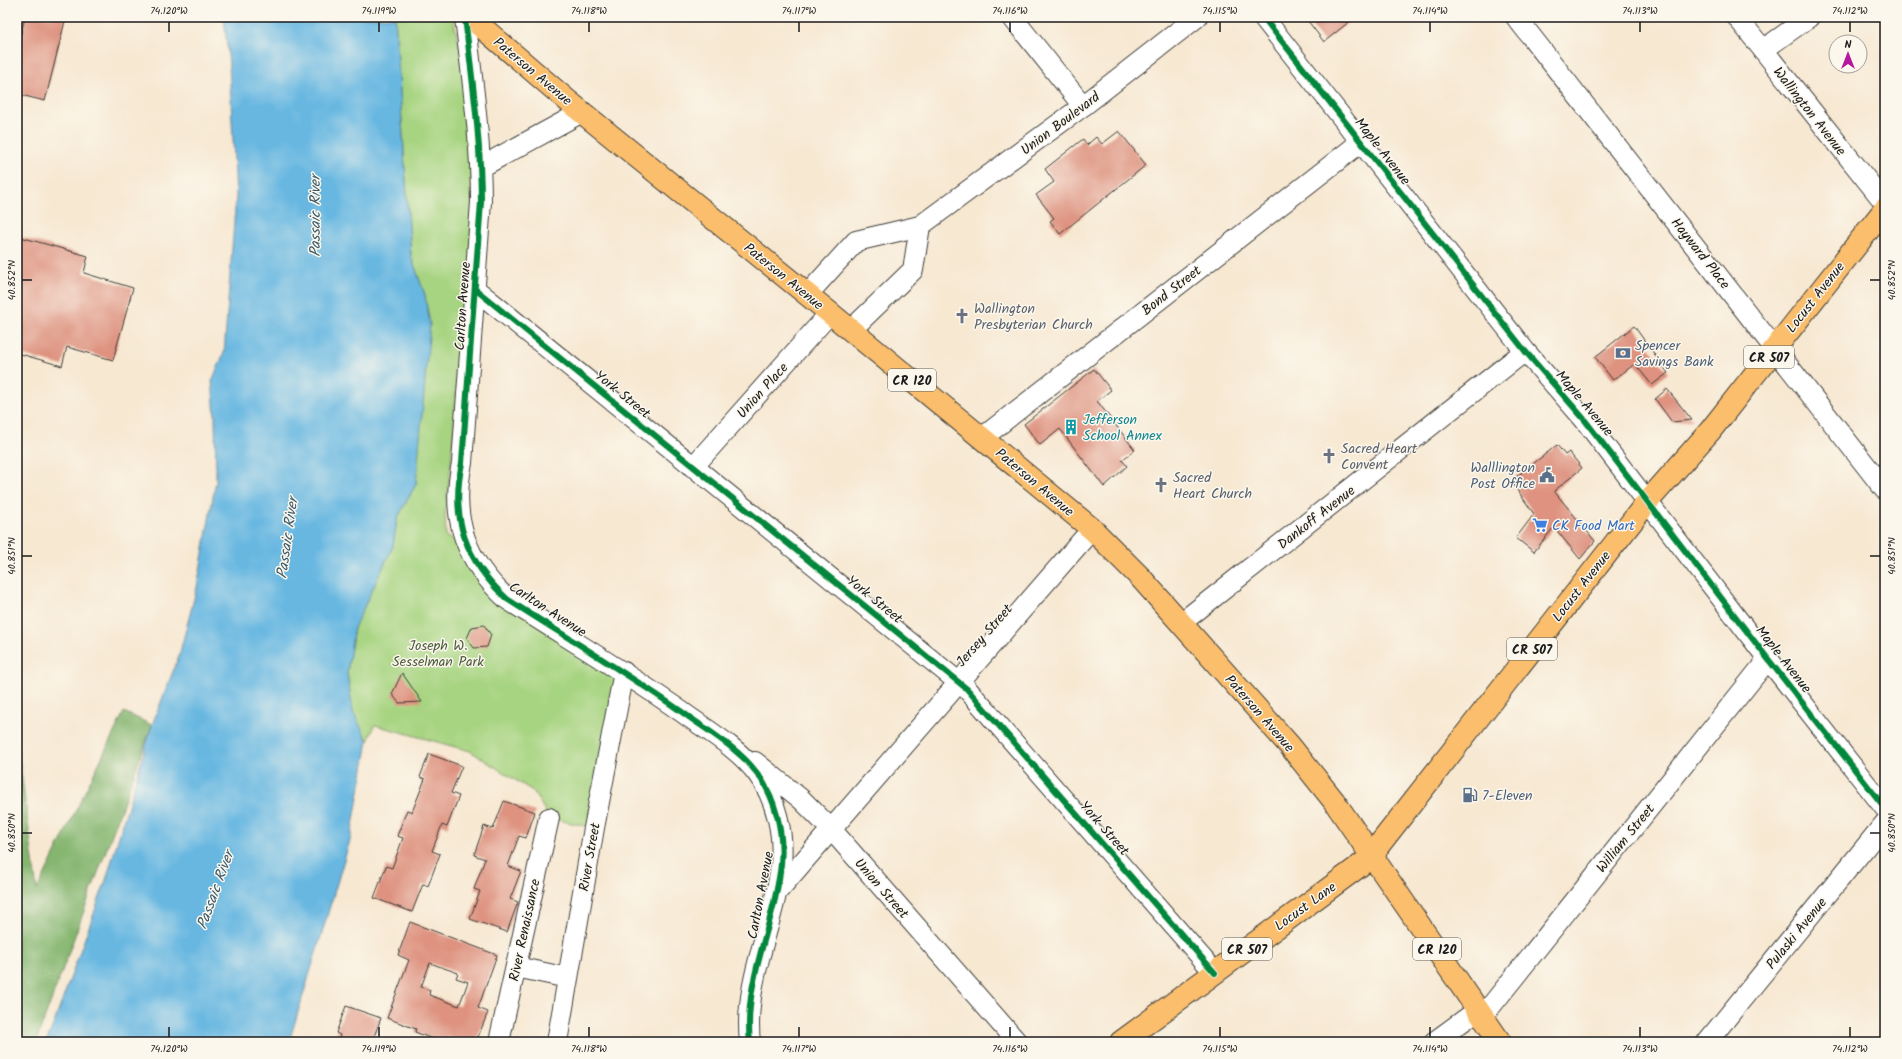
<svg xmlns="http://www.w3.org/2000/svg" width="1902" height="1059" viewBox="0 0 1902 1059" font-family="Kalam,sans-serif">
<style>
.green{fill:#a7d481;stroke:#62784e}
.forest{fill:#85b66f;stroke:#506946}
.water{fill:#67b7e1;stroke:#426a7e}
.building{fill:#de927f;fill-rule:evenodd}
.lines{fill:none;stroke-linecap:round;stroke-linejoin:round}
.minor-casing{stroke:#3d3b37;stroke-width:22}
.major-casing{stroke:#3d3b37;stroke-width:24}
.minor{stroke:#fff;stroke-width:20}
.major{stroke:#fabe6d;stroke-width:22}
.cycleway-casing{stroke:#fbf7ec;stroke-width:8}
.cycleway{stroke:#00873e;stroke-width:6}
.ticks{fill:none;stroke:#1c1c1c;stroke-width:1.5}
.labels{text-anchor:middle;stroke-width:3;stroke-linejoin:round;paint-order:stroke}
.shield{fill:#fbf7ec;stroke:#5f5e5a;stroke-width:1}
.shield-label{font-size:13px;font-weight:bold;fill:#1c1c1c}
.street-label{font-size:14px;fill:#1c1c1c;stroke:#fbf7ec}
.worship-label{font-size:14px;fill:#5b616d;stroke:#fbf7ec;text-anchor:start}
.service-label{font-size:14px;fill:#4e5e75;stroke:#fbf7ec;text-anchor:start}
.culture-label{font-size:14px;fill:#0d838f;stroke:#fbf7ec;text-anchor:start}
.shop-label{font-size:14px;fill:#366cbe;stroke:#fbf7ec;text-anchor:start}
.park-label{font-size:14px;fill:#4d5c3f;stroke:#fbf7ec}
.water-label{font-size:15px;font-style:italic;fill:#3a5a6b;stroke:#fbf7ec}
.neatline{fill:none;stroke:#1c1c1c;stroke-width:1.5}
.ticks-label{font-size:10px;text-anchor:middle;fill:#1c1c1c}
</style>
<rect width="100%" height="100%" fill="#fbf7ec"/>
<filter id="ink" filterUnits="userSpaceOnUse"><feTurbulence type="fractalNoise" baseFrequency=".025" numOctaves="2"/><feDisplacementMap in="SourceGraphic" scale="8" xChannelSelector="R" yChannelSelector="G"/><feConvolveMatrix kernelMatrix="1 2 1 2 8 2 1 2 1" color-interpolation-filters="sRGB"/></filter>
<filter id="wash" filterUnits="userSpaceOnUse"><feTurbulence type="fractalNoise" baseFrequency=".012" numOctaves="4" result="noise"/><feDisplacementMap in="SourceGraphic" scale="16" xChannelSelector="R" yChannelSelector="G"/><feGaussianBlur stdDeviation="0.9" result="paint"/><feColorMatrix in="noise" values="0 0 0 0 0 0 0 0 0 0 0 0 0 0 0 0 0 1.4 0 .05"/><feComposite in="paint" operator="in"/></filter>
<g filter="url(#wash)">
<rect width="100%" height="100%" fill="#f7e8d2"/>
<path class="green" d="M395 17H453L473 112 470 293 458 364 451 465 445 514 446 537 466 543 476 564 624 672 594 828 549 818 534 792 470 751 375 725 368 741 353 712 347 673 354 628 393 546 397 519 416 484 425 295 411 256Z"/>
<path class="forest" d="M124 712 152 725 36 1042H17V742L37 890Z"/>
<path class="water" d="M224 17H395L411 256 425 295 430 324 416 484 397 519 393 546 354 628 347 673 353 712 368 741 351 837 289 1042H46L54 1023 106 880 152 725 179 656 197 587 216 480 215 417 212 381 224 353 236 196 229 65Z"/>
<g id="blocks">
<path class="building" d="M25 17H66L45 101 17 94V49Z
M1305 17H1355L1324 42Z
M1119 131 1146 165 1060 234 1050 221 1054 218 1036 195 1054 182 1045 169 1083 139 1087 145 1096 137 1102 144Z
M17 236 88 256 84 273 133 288 113 360 67 347 62 366 17 353Z
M1634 326 1668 373 1652 385 1635 364 1613 380 1595 357Z
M1094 369 1111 390 1097 401 1135 450 1122 460 1127 466 1104 487 1060 429 1040 445 1024 424Z
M1667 389 1692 420 1672 422 1655 399Z
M1557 445 1565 455 1569 452 1582 468 1554 491 1595 541 1580 559 1554 527 1534 552 1516 538 1534 514 1511 481Z
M484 625 491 635 487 647 474 648 467 638 472 627Z
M402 673 422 702 399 703 392 694Z
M429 754 462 766 451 793 459 796 447 827 442 825 432 851 440 854 428 886 423 884 412 912 374 898 386 866 392 868 403 838 397 836 407 810 412 812 425 779 420 777Z
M504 801 535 812 526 838 519 836 508 866 521 871 510 899 518 902 507 932 470 919 480 891 474 889 485 859 474 855 484 826 493 829Z
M410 922 497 955 478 1008 488 1012 476 1042H462L448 1037 446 1042H440L415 1032 416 1029 387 1018 409 960 398 955ZM430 963 458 973 456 978 468 982 459 1006 429 995 430 990 421 987Z
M346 1006 381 1018 372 1042H338L340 1035 336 1033Z"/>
</g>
</g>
<g filter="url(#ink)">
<use href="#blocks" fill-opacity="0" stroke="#3d3b37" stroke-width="1"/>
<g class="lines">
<g class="minor-casing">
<path id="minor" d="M465 17C472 79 481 140 481 202L462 463C450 519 466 561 507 599 566 637 625 672 682 712 708 731 737 747 757 773 776 798 784 833 781 864 775 924 743 981 750 1042
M1012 17 1083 106
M1263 17 1525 351 1584 419 1768 659 1885 808
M1516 17 1885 490
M1737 17 1885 203
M1763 50 1809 17
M481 167 582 112
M475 289 967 689 1215 973
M807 295 856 241 920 226 1083 106 1197 17
M851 330 913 270 920 226
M982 438 1361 142
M693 467 830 313
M1181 623 1525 351
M755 762 801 799 831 829 1017 1042
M776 893 1092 529
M516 967 568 978
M1483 1016 1768 659
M499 1042 549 818
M557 1042 594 828 624 672
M1434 1042 1478 1010
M1707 1042 1885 823"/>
</g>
<g class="major-casing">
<path id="major" d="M470 17 568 101 830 313 1092 529 1140 577 1290 746 1334 801 1500 1042
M1121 1042 1373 856 1379 845 1648 501 1710 431 1885 209"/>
</g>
<use href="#minor" class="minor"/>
<use href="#major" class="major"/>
<g class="cycleway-casing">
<path id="cycleway" d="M465 17C472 79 481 140 481 202L462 463C450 519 466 561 507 599 566 637 625 672 682 712 708 731 737 747 757 773 776 798 784 833 781 864 775 924 743 981 750 1042
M1263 17 1525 351 1584 419 1768 659 1885 808
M475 289 967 689 1215 973"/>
</g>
<use href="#cycleway" class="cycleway"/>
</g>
</g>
<path class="ticks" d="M169 22V32M379 22V32M589 22V32M799 22V32M1010 22V32M1220 22V32M1430 22V32M1640 22V32M1850 22V32M22 280H32M1870 280H1880M22 556H32M1870 556H1880M22 833H32M1870 833H1880M169 1027V1037M379 1027V1037M589 1027V1037M799 1027V1037M1010 1027V1037M1220 1027V1037M1430 1027V1037M1640 1027V1037M1850 1027V1037"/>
<defs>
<g id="church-bare" transform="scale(1.2)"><path d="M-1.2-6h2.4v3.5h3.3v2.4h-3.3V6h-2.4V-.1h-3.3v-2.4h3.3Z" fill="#6b7280" stroke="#fbf7ec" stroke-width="2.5" paint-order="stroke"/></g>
<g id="bank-bare" transform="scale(1.2)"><path d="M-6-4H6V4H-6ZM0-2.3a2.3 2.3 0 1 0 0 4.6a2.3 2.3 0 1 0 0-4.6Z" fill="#5c6f8a" stroke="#fbf7ec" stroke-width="2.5" paint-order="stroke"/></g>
<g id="building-bare" transform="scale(1.2)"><path d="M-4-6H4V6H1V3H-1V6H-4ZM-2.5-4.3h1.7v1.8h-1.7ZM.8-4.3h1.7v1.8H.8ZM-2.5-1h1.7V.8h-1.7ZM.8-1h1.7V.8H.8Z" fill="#0f9aa8" stroke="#fbf7ec" stroke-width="2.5" paint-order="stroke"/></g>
<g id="civic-bare" transform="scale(1.2)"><path d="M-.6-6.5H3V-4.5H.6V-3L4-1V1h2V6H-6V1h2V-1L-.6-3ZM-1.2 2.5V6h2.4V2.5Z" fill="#5c6f8a" stroke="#fbf7ec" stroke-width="2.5" paint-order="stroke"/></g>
<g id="supermarket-bare" transform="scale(1.2)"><path d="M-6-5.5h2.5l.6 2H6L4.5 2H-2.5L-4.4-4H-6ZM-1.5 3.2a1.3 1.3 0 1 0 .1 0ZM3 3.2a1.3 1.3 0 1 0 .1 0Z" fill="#3f7fe0" stroke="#fbf7ec" stroke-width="2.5" paint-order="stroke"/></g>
<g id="fuel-bare" transform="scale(1.2)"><path d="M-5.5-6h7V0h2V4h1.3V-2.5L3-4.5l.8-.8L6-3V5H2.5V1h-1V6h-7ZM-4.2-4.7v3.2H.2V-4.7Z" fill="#5c6f8a" stroke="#fbf7ec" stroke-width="2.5" paint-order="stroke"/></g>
</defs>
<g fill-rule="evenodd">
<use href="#church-bare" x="962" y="316"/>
<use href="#bank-bare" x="1623" y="353"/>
<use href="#building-bare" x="1071" y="427"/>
<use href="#church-bare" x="1329" y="456"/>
<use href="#civic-bare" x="1547" y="475"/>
<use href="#church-bare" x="1161" y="485"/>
<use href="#supermarket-bare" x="1540" y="525"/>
<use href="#fuel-bare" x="1470" y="795"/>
</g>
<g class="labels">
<g class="shield">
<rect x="1744" y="346" width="50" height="22" rx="3"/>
<rect x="888" y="369" width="48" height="22" rx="3"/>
<rect x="1507" y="638" width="50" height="22" rx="3"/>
<rect x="1222" y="938" width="50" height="22" rx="3"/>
<rect x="1413" y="938" width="48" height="22" rx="3"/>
</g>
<g class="shield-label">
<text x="1769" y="362">CR 507</text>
<text x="912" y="385">CR 120</text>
<text x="1532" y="654">CR 507</text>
<text x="1247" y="954">CR 507</text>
<text x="1437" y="954">CR 120</text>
</g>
<g class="street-label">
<text transform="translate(533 71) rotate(40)" y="5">Paterson Avenue</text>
<text transform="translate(1810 111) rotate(52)" y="5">Wallington Avenue</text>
<text transform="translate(1060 123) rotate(-37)" y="5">Union Boulevard</text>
<text transform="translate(1383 151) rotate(52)" y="5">Maple Avenue</text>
<text transform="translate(1701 253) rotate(52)" y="5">Hayward Place</text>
<text transform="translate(784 276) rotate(39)" y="5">Paterson Avenue</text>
<text transform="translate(1171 290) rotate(-38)" y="5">Bond Street</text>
<text transform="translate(1815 297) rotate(-52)" y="5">Locust Avenue</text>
<text transform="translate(462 306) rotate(-86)" y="5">Carlton Avenue</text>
<text transform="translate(762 390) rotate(-48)" y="5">Union Place</text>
<text transform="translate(623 394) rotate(39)" y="5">York Street</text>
<text transform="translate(1585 403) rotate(50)" y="5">Maple Avenue</text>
<text transform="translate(1035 482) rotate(40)" y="5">Paterson Avenue</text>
<text transform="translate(1316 517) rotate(-38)" y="5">Dankoff Avenue</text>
<text transform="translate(1581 586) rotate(-52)" y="5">Locust Avenue</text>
<text transform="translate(875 599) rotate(39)" y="5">York Street</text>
<text transform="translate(548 609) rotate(33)" y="5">Carlton Avenue</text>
<text transform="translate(984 635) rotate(-49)" y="5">Jersey Street</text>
<text transform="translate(1784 659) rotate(52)" y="5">Maple Avenue</text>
<text transform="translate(1260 713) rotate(49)" y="5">Paterson Avenue</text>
<text transform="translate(1105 828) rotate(49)" y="5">York Street</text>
<text transform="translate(1625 838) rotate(-51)" y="5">William Street</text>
<text transform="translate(589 857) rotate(-80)" y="5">River Street</text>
<text transform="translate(882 888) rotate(49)" y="5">Union Street</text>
<text transform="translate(760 895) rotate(-79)" y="5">Carlton Avenue</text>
<text transform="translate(1305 906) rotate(-36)" y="5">Locust Lane</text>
<text transform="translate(524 930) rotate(-78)" y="5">River Renaissance</text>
<text transform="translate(1796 933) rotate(-51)" y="5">Pulaski Avenue</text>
</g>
<g class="worship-label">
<text x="974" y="313">Wallington<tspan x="974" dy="16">Presbyterian Church</tspan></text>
<text x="1341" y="453">Sacred Heart<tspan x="1341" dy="16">Convent</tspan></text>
<text x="1173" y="482">Sacred<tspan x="1173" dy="16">Heart Church</tspan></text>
</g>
<g class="service-label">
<text x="1635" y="350">Spencer<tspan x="1635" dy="16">Savings Bank</tspan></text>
<text x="1535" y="472" text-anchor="end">Walllington<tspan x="1535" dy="16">Post Office</tspan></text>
<text x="1482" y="800">7-Eleven</text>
</g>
<g class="culture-label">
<text x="1083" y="424">Jefferson<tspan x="1083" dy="16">School Annex</tspan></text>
</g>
<g class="shop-label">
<text x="1552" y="530">CK Food Mart</text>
</g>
<g class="park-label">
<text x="438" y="650">Joseph W.<tspan x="438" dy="16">Sesselman Park</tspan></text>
</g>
<g class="water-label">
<text transform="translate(315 216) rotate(-90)" y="5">Passaic River</text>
<text transform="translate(287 538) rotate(-82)" y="5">Passaic River</text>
<text transform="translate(215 890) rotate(-70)" y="5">Passaic River</text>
</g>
</g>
<rect width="1902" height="1059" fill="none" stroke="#fbf7ec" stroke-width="44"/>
<g transform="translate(1848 54)"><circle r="19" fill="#fbf7ec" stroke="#a29f99"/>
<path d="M0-3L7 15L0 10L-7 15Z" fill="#b5179e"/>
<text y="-6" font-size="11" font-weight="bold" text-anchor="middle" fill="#1c1c1c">N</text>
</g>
<rect x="22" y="22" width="1858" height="1015" class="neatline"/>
<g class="ticks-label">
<text x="169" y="14">74.120°W</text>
<text x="379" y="14">74.119°W</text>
<text x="589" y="14">74.118°W</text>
<text x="799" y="14">74.117°W</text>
<text x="1010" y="14">74.116°W</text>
<text x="1220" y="14">74.115°W</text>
<text x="1430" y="14">74.114°W</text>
<text x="1640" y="14">74.113°W</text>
<text x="1850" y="14">74.112°W</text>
<text transform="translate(11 280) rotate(-90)" y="4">40.852°N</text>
<text transform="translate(1891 280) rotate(-90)" y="4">40.852°N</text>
<text transform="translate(11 556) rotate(-90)" y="4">40.851°N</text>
<text transform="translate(1891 556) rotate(-90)" y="4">40.851°N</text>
<text transform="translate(11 833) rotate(-90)" y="4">40.850°N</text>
<text transform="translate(1891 833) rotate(-90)" y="4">40.850°N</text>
<text x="169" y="1052">74.120°W</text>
<text x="379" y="1052">74.119°W</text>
<text x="589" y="1052">74.118°W</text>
<text x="799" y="1052">74.117°W</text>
<text x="1010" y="1052">74.116°W</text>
<text x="1220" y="1052">74.115°W</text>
<text x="1430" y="1052">74.114°W</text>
<text x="1640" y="1052">74.113°W</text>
<text x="1850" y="1052">74.112°W</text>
</g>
</svg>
